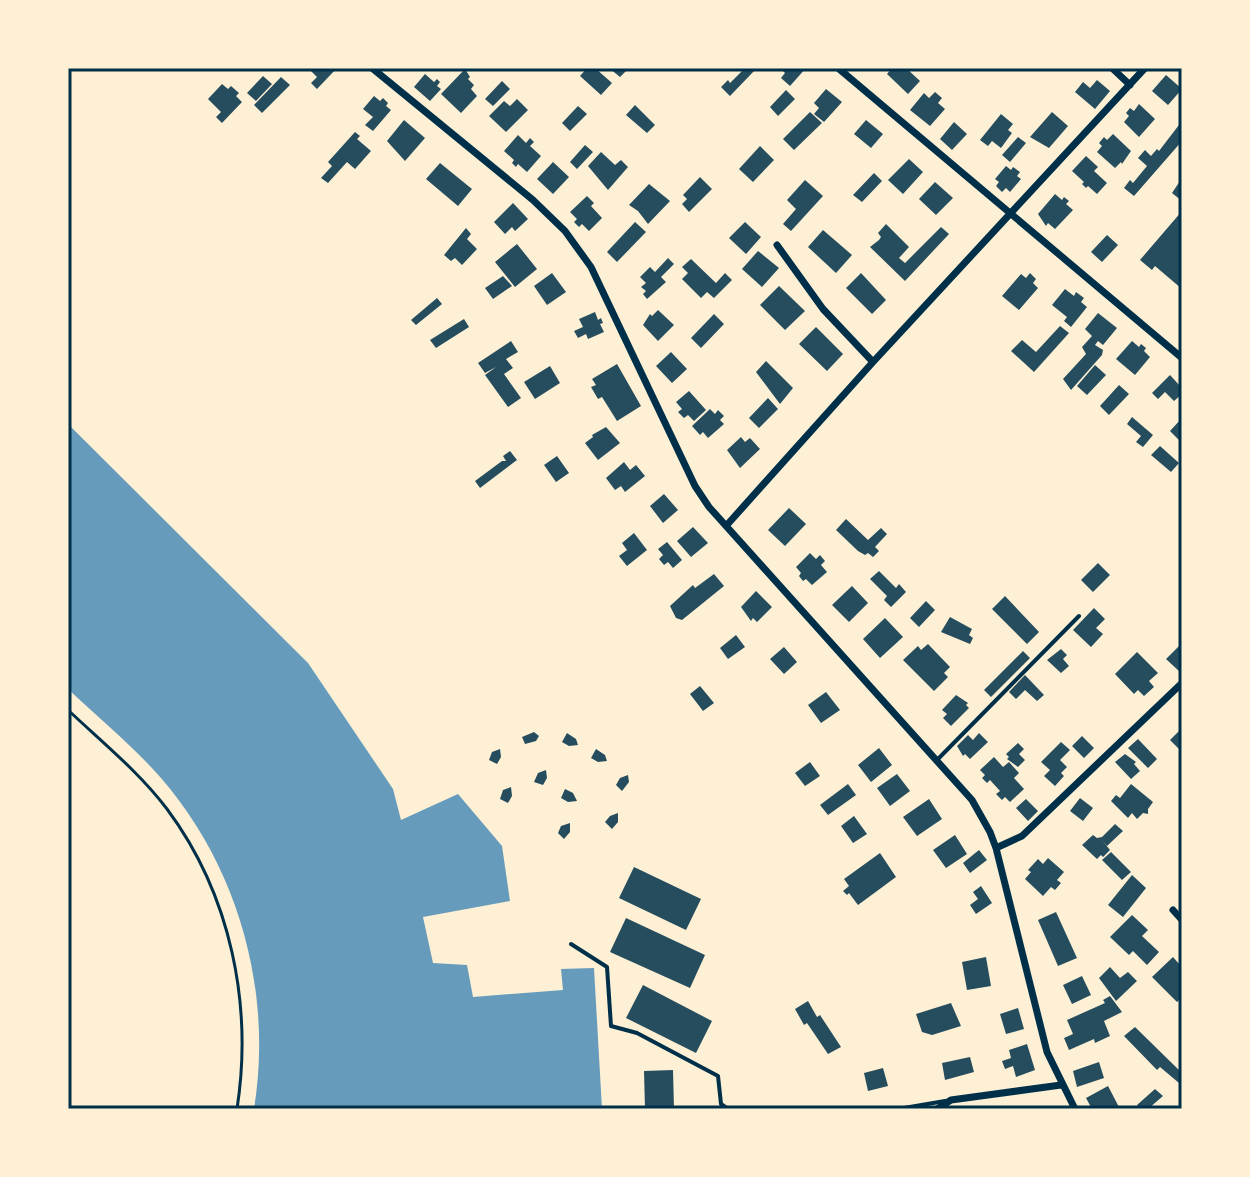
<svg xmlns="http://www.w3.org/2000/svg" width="1250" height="1177" viewBox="0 0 1250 1177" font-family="'PT Sans Narrow',sans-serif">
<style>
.water{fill:#669bbc}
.building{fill:#264d5e}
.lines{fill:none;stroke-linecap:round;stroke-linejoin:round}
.path{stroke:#003049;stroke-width:3}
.service{stroke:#003049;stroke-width:4}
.minor{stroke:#003049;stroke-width:7}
.neatline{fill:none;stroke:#003049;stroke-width:3}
</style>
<rect width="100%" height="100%" fill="#fdf0d5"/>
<path class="water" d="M68 424 308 663 393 789 401 820 458 794 502 846 510 901 423 917 433 963 467 965 473 997 563 990 561 969 594 968 602 1109H254C273 992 239 868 161 778 133 746 99 718 68 689Z"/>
<path class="building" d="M308 68H337L317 89 311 83 317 77Z
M587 68H595L612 83 601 95 580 76Z
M609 68H629L620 77Z
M745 68 755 70 730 96 721 87 728 80 730 83Z
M780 68H806L790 86 781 78 785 73Z
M892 68H906L920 81 908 94 887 74Z
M465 69 470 77 468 79 474 85 471 89 477 96 461 113 441 94Z
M425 74 434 82 437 79 440 82 437 86 441 89 430 101 414 87Z
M1166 75 1182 89 1168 105 1152 91Z
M263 76 272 84 256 101 247 93Z
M281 77 290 85 262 113 254 105Z
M1097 80 1110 91 1095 109 1075 92 1083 82 1090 88Z
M502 81 510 89 493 106 485 99Z
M222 84 228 89 231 86 239 93 236 96 242 102 222 123 216 117 221 112 208 99Z
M826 89 842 102 824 122 814 114 819 108 814 103Z
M786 90 795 99 778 116 770 107Z
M935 92 942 98 938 103 945 109 930 126 910 110 924 93 929 98Z
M374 96 380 101 383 98 388 103 386 106 391 110 373 131 365 125 373 117 363 109Z
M517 99 528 110 506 132 489 116 504 101 510 106Z
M1139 104 1155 119 1139 137 1124 122 1129 116 1126 113 1130 108 1134 111Z
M635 105 655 125 647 133 626 115Z
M578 106 587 114 570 131 562 123Z
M810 112 822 123 794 150 783 139Z
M1052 112 1068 126 1049 148 1030 137Z
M1001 114 1013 124 1008 130 1012 133 1001 148 992 141 988 146 980 140Z
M404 120 425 138 405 161 387 141Z
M866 120 883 134 871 148 854 134Z
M1182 121V141L1134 196 1124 188 1130 180 1133 183 1147 166 1138 158 1145 150 1151 156 1157 149 1159 151Z
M954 122 967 134 952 150 940 139Z
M355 132 360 136 357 139 371 151 355 169 347 162 328 183 321 178 332 166 328 162Z
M1113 134 1131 151 1122 164 1121 162 1115 168 1097 152 1102 146 1099 143 1104 137 1107 140Z
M518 135 526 143 530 138 534 142 530 146 541 156 527 172 518 164 516 167 512 163 514 160 504 151Z
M1018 137 1026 143 1010 162 1002 155Z
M585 145 593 152 577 169 570 162Z
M760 146 774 160 753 182 739 169Z
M601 152 615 165 621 160 628 167 608 190 588 166Z
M1086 156 1098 167 1094 171 1107 183 1097 194 1088 186 1086 188 1082 184 1084 182 1072 171Z
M909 159 923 172 903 194 888 180Z
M553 162 569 177 553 194 537 179Z
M440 163 472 189 458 206 426 179Z
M1006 166 1011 170 1013 167 1020 172 1017 176 1021 179 1010 192 1006 188 1002 192 996 186 999 182 995 179Z
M874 173 882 181 862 202 853 195Z
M700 177 712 189 689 212 682 204 687 199 683 195Z
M1182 178V201L1172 193Z
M805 180 823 196 791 231 783 224 796 209 787 200Z
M935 182 953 198 936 215 919 199Z
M649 184 670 201 648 224 638 211 629 205Z
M1055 194 1062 200 1064 197 1069 201 1066 204 1073 210 1055 229 1048 223 1046 226 1038 214Z
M587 196 594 203 591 206 602 218 589 231 582 224 579 227 574 222 577 219 570 212Z
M513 203 528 219 515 231 512 227 505 234 494 222Z
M1182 211V289L1155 266 1152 270 1140 260Z
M635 222 646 232 617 262 607 252Z
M745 222 761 237 746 254 729 238Z
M886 224 909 247 899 258 905 263 941 227 949 234 905 281 870 247 879 240 881 237 878 233Z
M466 228 471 234 467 239 477 249 462 265 455 258 451 261 444 255Z
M823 230 852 255 836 273 808 247Z
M1107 235 1118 245 1102 262 1091 252Z
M517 244 537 269 515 287 495 262Z
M758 251 779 268 762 287 742 269Z
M668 258 674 264 661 277 666 282 647 299 643 294 646 291 641 287 646 283 640 277 650 267 655 272Z
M691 259 716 283 725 273 732 280 714 298 707 292 701 298 682 279 688 273 682 267Z
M552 273 566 292 547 305 534 286Z
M861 273 886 300 872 314 846 288Z
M1030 273 1036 279 1033 283 1038 288 1019 310 1002 296 1021 274 1026 278Z
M503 276 512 286 493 299 485 288Z
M779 286 805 311 785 330 760 305Z
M1065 289 1074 296 1076 292 1084 298 1081 302 1087 307 1071 327 1064 321 1067 317 1052 305Z
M437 298 442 304 416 325 411 320Z
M658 310 674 325 658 341 643 325 650 314 652 316Z
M595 312 598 320 601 318 603 323 600 324 604 332 588 339 586 334 578 338 574 331 583 327 579 319Z
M1098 313 1117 328 1103 345 1098 341 1095 345 1103 350 1102 355 1071 390 1063 379 1086 354 1082 347 1092 336 1085 329Z
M714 314 724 324 701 348 691 338Z
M464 319 469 327 436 348 430 340Z
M1060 326 1069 333 1034 372 1011 351 1022 340 1036 352Z
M816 327 843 354 827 371 799 344Z
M511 341 518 352 506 359 513 368 504 374 521 398 508 407 485 375 496 367 485 373 478 363Z
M1132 341 1139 347 1141 344 1146 348 1144 351 1150 357 1135 375 1116 359Z
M671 352 687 369 672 383 656 366Z
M766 361 793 388 780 404 756 372Z
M617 364 641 406 617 421 602 397 598 399 591 387 596 385 592 379Z
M1095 365 1106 375 1087 395 1077 386Z
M550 366 560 383 535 399 524 382Z
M1170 375 1180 386 1182 384V394L1174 401 1165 392 1158 399 1152 393Z
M1119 385 1129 394 1109 415 1100 406Z
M689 391 706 410 694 421 688 415 684 418 678 412 682 409 676 402Z
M768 398 778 409 759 428 749 418Z
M710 409 715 414 718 410 724 416 720 420 724 424 708 438 703 432 700 435 692 426Z
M1132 417 1153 435 1143 447 1136 442 1141 436 1127 424Z
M1182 418V437L1179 440 1170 431Z
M606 427 620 443 598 460 585 443 593 437 592 435Z
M741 437 745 442 750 438 760 449 740 468 727 450Z
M1160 446 1179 463 1171 472 1151 455Z
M510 451 517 460 480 488 475 481 502 461H506L503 456Z
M557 456 569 473 556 482 544 465Z
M624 462 630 470 636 465 645 476 625 492 621 486 615 490 606 478Z
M664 494 678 510 663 523 650 506Z
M789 508 806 524 785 546 768 530Z
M846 519 868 540 881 528 887 534 875 547 879 551 873 557 868 553 865 555 858 551 836 530Z
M693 527 708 543 691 557 677 541Z
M634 533 647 550 627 566 619 556 627 550 622 543Z
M667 542 682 560 673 568 668 562 664 565 659 559 663 555 658 549Z
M810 553 816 559 820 555 825 561 821 565 827 572 812 585 806 579 803 581 799 576 801 573 796 567Z
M1098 563 1110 575 1093 592 1081 580Z
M879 571 896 588 899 584 906 592 891 607 884 600 887 596 870 579Z
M714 574 724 586 682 620 676 618 670 606 693 585 695 588Z
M852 586 868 603 849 622 832 605Z
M756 591 772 607 757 622 753 618 751 621 741 607Z
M1005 596 1039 632 1027 644 992 609Z
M926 601 935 610 919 627 910 618Z
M1094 608 1105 619 1096 628 1103 634 1091 647 1073 630Z
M950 617 972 629 969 635 973 638 970 644 941 632Z
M885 618 903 637 880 658 863 639Z
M736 635 745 647 728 659 720 648Z
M928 644 950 667 944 673 948 677 934 691 903 660 918 646 921 650Z
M1180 645 1182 647 1180 672 1166 659Z
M784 647 797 662 784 674 770 659Z
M1061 649 1067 655 1063 659 1069 666 1061 673 1047 660Z
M1023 651 1030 658 991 697 984 690Z
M1137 652 1158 673 1149 681 1154 687 1144 696 1138 690 1134 694 1115 674Z
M1025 675 1044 695 1037 701 1025 690 1016 699 1009 692Z
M700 686 714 703 703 711 690 694Z
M826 692 840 710 821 723 808 705Z
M956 695 968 703 966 705 969 708 951 726 943 718 947 714 942 710Z
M1182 728V752L1170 740Z
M534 732 539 736 536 741 525 744 522 737Z
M567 733 576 739 578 745 569 746 562 742Z
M979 733 988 742 970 759 965 754 963 756 957 746 968 735 973 740Z
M1082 736 1094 748 1084 758 1072 746Z
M1138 739 1157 759 1148 768 1128 748Z
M1061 742 1070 750 1060 760 1067 767 1061 773 1064 776 1055 786 1044 776 1050 770 1041 762Z
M1018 743 1024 749 1019 754 1025 760 1018 767 1007 759 1009 757 1006 754Z
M879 748 892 765 871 782 858 765Z
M500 749 501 757 497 764 489 760 492 752Z
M596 749 605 755 607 761 598 762 591 758Z
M1125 754 1136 762 1134 764 1140 771 1131 779 1115 762Z
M994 757 1003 767 1009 762 1019 773 1014 778 1024 789 1010 802 1005 797 1002 800 996 794 1000 791 990 780 987 783 982 778 985 775 980 770Z
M810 762 820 776 805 786 795 773Z
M546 770 547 778 543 785 534 782 538 773Z
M897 774 910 791 890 806 877 788Z
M628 775 629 782 622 791 616 785 620 778Z
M848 784 856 795 828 815 820 805Z
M1131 784 1153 802 1148 809V814L1143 813 1137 819 1132 813 1128 818 1111 801 1116 795 1120 798Z
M511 787 512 796 508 803 500 799 503 790Z
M565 789 573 793 577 801 568 802 561 798Z
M1080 798 1093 808 1083 821 1070 811Z
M929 799 942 819 917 836 903 817Z
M1026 799 1038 811 1028 821 1016 808Z
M618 813V822L612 829 605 822 610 816Z
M854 816 867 834 853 843 841 826Z
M570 823V832L564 839 558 833 561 826Z
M1115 824 1123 831 1107 846 1101 839 1110 850 1103 857 1101 855 1097 859 1082 845 1093 835 1097 838 1102 837Z
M955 835 967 854 946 868 933 850Z
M979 850 987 860 970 873 963 863Z
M1111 852 1131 872 1122 880 1102 860Z
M880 853 896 877 858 905 849 893 847 895 843 891 849 886 844 879Z
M1048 858 1064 872 1057 880 1061 883 1055 890 1051 887 1043 896 1025 879 1031 872 1028 870 1038 859 1043 864Z
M634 867 701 899 686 930 619 898Z
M1132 875 1146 888 1123 917 1108 905Z
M981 886 992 903 976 914 970 905 978 899 973 892Z
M1056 912 1077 958 1058 966 1038 920Z
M1132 915 1148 930 1142 936 1159 952 1147 965 1133 951 1129 955 1110 937Z
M626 918 705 955 690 988 610 952Z
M986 957 991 986 967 990 962 962Z
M1173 957 1180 965 1182 963V997L1177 1002 1152 977Z
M1110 967 1120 978 1128 972 1137 981 1116 1001 1099 978Z
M1082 976 1091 995 1072 1004 1063 985Z
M643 985 712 1021 696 1053 626 1018Z
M1110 996 1122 1012 1104 1021 1110 1036 1095 1043 1094 1039 1069 1050 1064 1038 1073 1034 1067 1020 1105 1003 1103 1000Z
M808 1001 817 1017 820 1015 841 1047 828 1054 807 1023 804 1025 795 1009Z
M951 1003 961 1026 932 1035 922 1032 916 1014Z
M1018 1008 1024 1029 1006 1034 1000 1014Z
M1135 1027 1182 1073 1179 1083 1160 1067 1157 1070 1124 1036Z
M1027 1044 1035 1070 1016 1077 1013 1066 1005 1069 1002 1061 1011 1058 1009 1050Z
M970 1057 974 1072 945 1080 942 1063Z
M1099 1062 1104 1078 1077 1087 1073 1071Z
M883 1068 888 1086 868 1091 864 1073Z
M673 1070 674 1109H645L644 1071Z
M1108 1086 1120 1109H1092L1086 1098Z
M1155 1089 1163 1096 1148 1109H1141L1137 1105Z"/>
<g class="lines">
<path class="path" d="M68 710C102 742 139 772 167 809 231 895 253 1005 237 1109"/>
<path class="service" d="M938 759 1079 616
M571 944 607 967 611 1026 637 1033 718 1076 721 1104 728 1109
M898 1109 945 1101"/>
<path class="minor" d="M372 68 533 200 565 231 591 267 695 486 709 507 972 800 990 832 996 848 1047 1052 1075 1109
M838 68 1182 358
M1112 68 1130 85
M777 245 823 309 873 362
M726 526 873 362 1145 68
M996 848 1022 836 1182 683
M1173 910 1182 920
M937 1109 951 1100 1061 1085"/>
</g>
<rect width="1250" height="1177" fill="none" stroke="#fdf0d5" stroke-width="140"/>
<rect x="70" y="70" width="1110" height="1037" class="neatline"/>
</svg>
